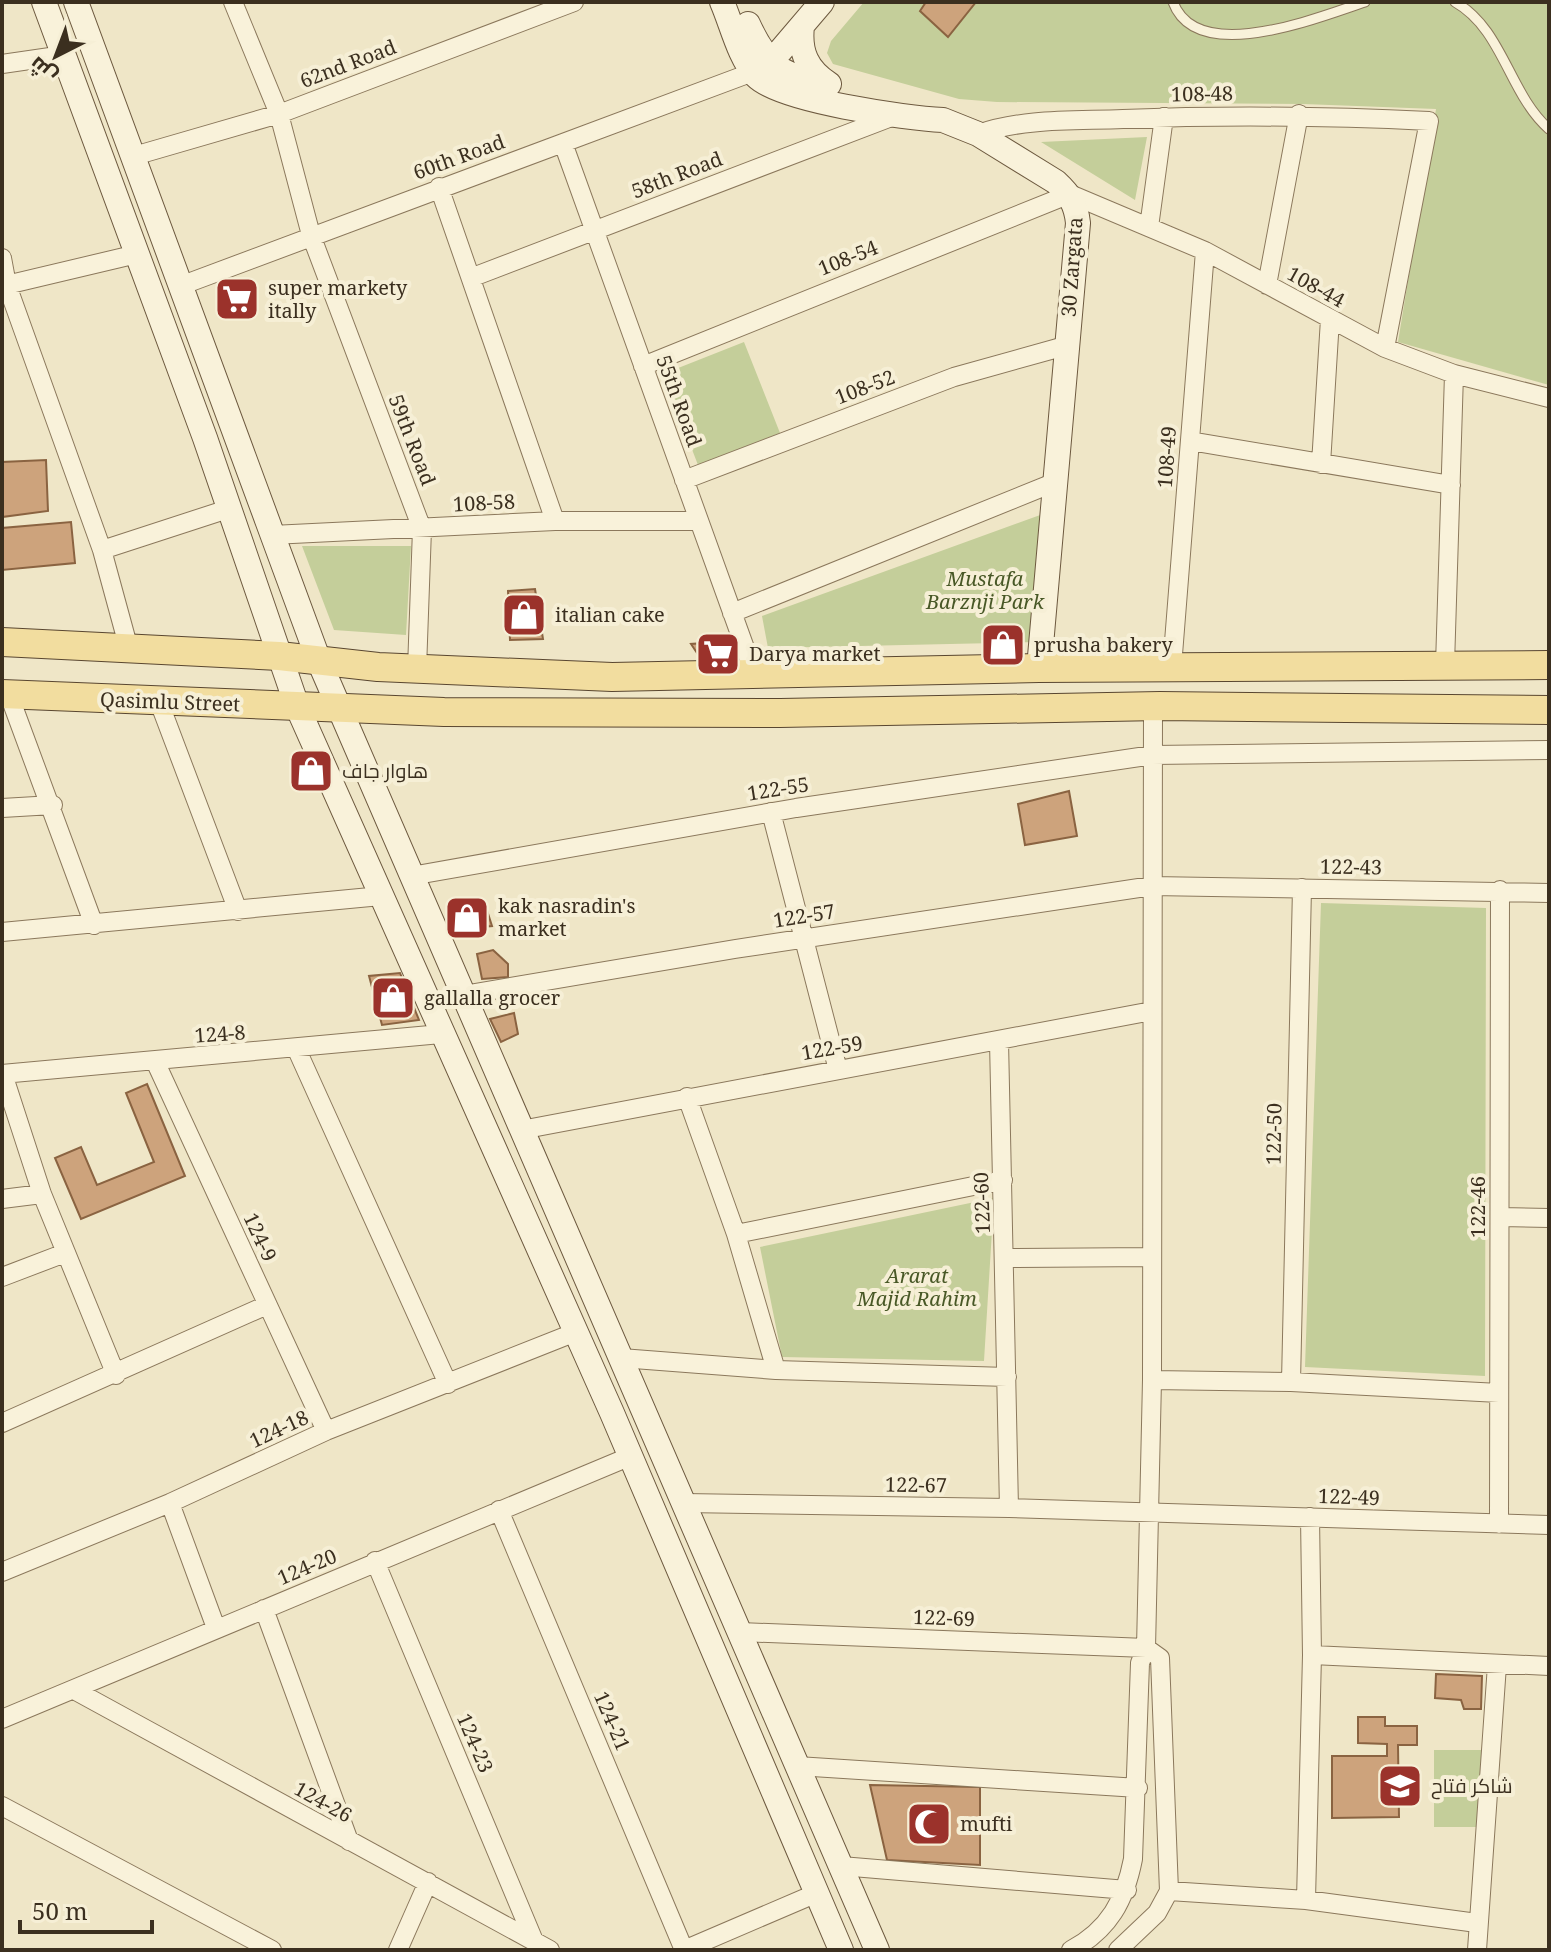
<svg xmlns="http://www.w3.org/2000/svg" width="1551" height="1952" viewBox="0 0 1551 1952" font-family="'Noto Serif',Cairo,serif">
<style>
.green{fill:#c4ce9a}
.building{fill:#cda37c;stroke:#8a6341;stroke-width:2}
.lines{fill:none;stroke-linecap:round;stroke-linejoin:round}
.lane-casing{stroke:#8b785c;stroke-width:11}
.street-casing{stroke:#8b785c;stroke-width:20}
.secondary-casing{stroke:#6d593f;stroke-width:26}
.primary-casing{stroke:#594630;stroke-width:30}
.lane{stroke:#f9f2da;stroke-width:9}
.street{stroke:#f9f2da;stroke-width:18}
.secondary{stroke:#f9f2da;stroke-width:24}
.primary{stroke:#f2dd9f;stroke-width:28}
.labels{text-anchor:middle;stroke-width:8;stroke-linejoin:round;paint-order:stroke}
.street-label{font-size:20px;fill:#3b2f1f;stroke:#f6efd6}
.poi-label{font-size:20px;fill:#3b2f1f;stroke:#f6efd6;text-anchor:start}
.park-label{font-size:20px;font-style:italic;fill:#485826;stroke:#f6efd6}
</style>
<rect width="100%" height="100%" fill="#efe6c7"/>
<path class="green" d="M864 2H1549V385L1398 342 1436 109 1303 104 997 102 959 99 833 64 827 53 831 41Z
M1147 137 1135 200 1041 142Z
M744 342 780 433 698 465 663 374Z
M1043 514 1035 642 768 648 762 616Z
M302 546H411L406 635 334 630Z
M1321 903 1486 908 1485 1376 1305 1367Z
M994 1198 984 1361 782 1357 760 1247Z
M1434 1750H1484V1827H1434Z"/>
<path class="building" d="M926 2H976L948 37 920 11Z
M238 286 248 303 235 309 226 293Z
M46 460 48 511 2 517V462Z
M71 522 75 563 2 570V528Z
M535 589 543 639 510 640 508 591Z
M734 641 743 665 707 668 691 644Z
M1069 791 1077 836 1025 845 1018 804Z
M485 904 492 926 456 929 448 907Z
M493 950 508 964V977L482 979 477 954Z
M400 973 419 1020 382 1025 369 976Z
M514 1013 518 1034 501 1042 490 1019Z
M147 1084 185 1176 81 1219 55 1158 81 1147 97 1185 154 1162 126 1093Z
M1436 1674 1482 1676 1481 1709H1464L1461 1700 1435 1698Z
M1358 1717H1385V1726H1417V1745H1398L1399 1817 1332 1818V1756H1387V1744L1358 1743Z
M870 1785 980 1787V1865L887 1860Z"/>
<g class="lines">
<g class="lane-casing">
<path id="lane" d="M1173 2C1197 67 1319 17 1365 2
M1455 2C1503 29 1509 94 1549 129"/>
</g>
<g class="street-casing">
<path id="street" d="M233 2 279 114 311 235 422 529 417 669
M2 64 64 55
M978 134C1024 118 1074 121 1123 119 1226 115 1326 116 1429 121L1385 348
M563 143 754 673
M134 156 279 114 574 2
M439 187 555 521
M1149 227 1164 117
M2 258 7 285 102 550 129 649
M473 277 894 116
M1267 285 1299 114
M2 286 137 254
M180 286 753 72
M643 366 1070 194 1205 251 1385 348 1454 374 1549 398
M1190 441 1451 485
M1321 464 1330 319
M684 480 954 377 1065 346
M272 535 555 521H699
M102 550 228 509
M732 613 1058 481
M1445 665 1454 374
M1172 667 1205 251
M9 695 94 925
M159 702 238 911
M2 808 53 805
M771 812 838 1070
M411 876 796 808 1153 755 1549 750
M2 932 381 896
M463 995 735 949 1152 886 1549 893
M999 1041 1009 1508
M297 1050 448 1384
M155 1061 326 1431
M2 1074 441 1034
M3 1074 42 1194 116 1375
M687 1097 736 1234 776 1370
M521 1130 1152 1011
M2 1199 42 1194
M1500 1217 1549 1218
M736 1234 1003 1180
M1006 1258 1152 1257
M2 1277 65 1253
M621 1358 776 1370 1007 1377
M1152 1380 1291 1382 1499 1393
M1291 1382 1302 888
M2 1423 267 1305
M170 1503 216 1628
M684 1503 1009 1508 1549 1525
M499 1510 684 1950 817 1893
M1499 1524 1500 890
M375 1561 534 1941
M2 1572 170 1503 326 1431 576 1332
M264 1609 349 1841
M740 1632 1146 1648
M1312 1655 1549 1666
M76 1691 550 1950
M2 1719 631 1456
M797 1766 1138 1788
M2 1806 272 1950
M841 1866 1127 1890
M1169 1891 1306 1900 1477 1923
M1306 1900 1312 1655 1310 1517
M398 1950 428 1882
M1071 1950C1109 1930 1125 1900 1133 1859L1140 1663 1146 1648 1152 1380 1153 706
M1118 1950 1157 1913 1169 1891 1160 1658 1146 1648
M1477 1950 1497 1665"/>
</g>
<g class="secondary-casing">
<path id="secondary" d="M44 2 205 438 297 706 612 1413 841 1950
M76 2 319 661 877 1950
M722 2C732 25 739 57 756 76 780 101 906 118 943 120L978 134 1056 182C1070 195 1076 204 1078 223L1039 668
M748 24C767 66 781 76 827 84
M802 26C799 52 807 70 829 84
M759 70 770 63 822 2"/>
</g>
<g class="primary-casing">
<path id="primary" d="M2 642 279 656 378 667 612 677 1039 668 1549 665
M2 694 444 712 780 713 1160 706 1549 710"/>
</g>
<use href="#lane" class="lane"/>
<use href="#street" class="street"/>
<use href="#secondary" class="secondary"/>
<use href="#primary" class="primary"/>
</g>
<defs>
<g id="supermarket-square" transform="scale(2.3)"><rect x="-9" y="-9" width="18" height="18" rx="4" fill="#9b322b" stroke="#f6efd6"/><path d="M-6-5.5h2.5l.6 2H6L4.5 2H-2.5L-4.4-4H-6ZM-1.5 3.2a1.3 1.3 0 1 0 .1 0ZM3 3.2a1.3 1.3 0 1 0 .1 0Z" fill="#fff"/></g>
<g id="shop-square" transform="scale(2.3)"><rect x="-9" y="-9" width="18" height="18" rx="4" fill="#9b322b" stroke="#f6efd6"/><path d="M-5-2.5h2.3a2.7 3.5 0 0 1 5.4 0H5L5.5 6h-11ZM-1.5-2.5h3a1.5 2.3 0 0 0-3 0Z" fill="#fff"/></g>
<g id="school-square" transform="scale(2.3)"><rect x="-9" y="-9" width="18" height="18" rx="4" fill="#9b322b" stroke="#f6efd6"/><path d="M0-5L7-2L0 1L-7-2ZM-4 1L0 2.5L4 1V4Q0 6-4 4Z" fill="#fff"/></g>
<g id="mosque-square" transform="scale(2.3)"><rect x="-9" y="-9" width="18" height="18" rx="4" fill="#9b322b" stroke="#f6efd6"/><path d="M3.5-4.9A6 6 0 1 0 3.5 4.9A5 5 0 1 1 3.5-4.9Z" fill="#fff"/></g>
</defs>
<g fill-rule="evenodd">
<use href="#supermarket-square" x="237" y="299"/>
<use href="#shop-square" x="524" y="615"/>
<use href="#shop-square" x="1003" y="645"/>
<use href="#supermarket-square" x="718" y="654"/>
<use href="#shop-square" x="311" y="771"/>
<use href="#shop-square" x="467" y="918"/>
<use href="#shop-square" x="393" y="998"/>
<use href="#school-square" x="1400" y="1786"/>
<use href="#mosque-square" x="929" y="1824"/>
</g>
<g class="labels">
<g class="street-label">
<text transform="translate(348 64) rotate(-21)" y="7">62nd Road</text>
<text transform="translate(1202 94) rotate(-1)" y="7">108-48</text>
<text transform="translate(459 157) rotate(-20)" y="7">60th Road</text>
<text transform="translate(677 175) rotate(-21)" y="7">58th Road</text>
<text transform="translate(848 258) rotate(-22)" y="7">108-54</text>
<text transform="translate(1072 267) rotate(-86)" y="7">30 Zargata</text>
<text transform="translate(1316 287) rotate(29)" y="7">108-44</text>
<text transform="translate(865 387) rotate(-21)" y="7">108-52</text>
<text transform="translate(679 401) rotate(70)" y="7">55th Road</text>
<text transform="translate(412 440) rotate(69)" y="7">59th Road</text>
<text transform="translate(1167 457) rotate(-86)" y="7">108-49</text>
<text transform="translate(484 503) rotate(-3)" y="7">108-58</text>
<text transform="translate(170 702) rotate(2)" y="7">Qasimlu Street</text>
<text transform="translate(778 789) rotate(-9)" y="7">122-55</text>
<text transform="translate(1351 867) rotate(1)" y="7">122-43</text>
<text transform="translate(804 916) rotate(-9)" y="7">122-57</text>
<text transform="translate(220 1034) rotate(-4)" y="7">124-8</text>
<text transform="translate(832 1048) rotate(-10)" y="7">122-59</text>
<text transform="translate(1274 1134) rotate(-89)" y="7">122-50</text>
<text transform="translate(982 1203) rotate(-92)" y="7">122-60</text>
<text transform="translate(1478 1207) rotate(-90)" y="7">122-46</text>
<text transform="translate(260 1237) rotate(65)" y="7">124-9</text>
<text transform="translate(279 1429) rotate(-25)" y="7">124-18</text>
<text transform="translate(916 1485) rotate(1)" y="7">122-67</text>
<text transform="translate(1349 1497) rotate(2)" y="7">122-49</text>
<text transform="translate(307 1567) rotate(-23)" y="7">124-20</text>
<text transform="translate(944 1618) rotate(2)" y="7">122-69</text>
<text transform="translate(612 1721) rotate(67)" y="7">124-21</text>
<text transform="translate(475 1743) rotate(67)" y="7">124-23</text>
<text transform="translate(323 1802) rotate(29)" y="7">124-26</text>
</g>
<g class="poi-label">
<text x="268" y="295">super markety<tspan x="268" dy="23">itally</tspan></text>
<text x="555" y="622">italian cake</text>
<text x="1034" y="652">prusha bakery</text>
<text x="749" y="661">Darya market</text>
<text x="342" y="778">هاوار جاف</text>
<text x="498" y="913">kak nasradin's<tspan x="498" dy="23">market</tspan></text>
<text x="424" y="1005">gallalla grocer</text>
<text x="1431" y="1793">شاكر فتاح</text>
<text x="960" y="1831">mufti</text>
</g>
<g class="park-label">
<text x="985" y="586">Mustafa<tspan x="985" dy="23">Barznji Park</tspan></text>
<text x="917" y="1283">Ararat<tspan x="917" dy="23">Majid Rahim</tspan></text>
</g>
</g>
<rect width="1551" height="1952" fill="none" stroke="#3b2f1f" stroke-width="8"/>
<g transform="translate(56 56) rotate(222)" stroke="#f6efd6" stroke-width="6" paint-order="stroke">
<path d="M0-6L14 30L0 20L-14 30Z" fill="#3b2f1f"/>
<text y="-12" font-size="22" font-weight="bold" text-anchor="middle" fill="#3b2f1f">ش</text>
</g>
<path d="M20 1920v12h132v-12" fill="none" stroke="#3b2f1f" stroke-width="4"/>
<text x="32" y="1920" font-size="24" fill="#3b2f1f" stroke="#f6efd6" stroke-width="6" paint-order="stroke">50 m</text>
</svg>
